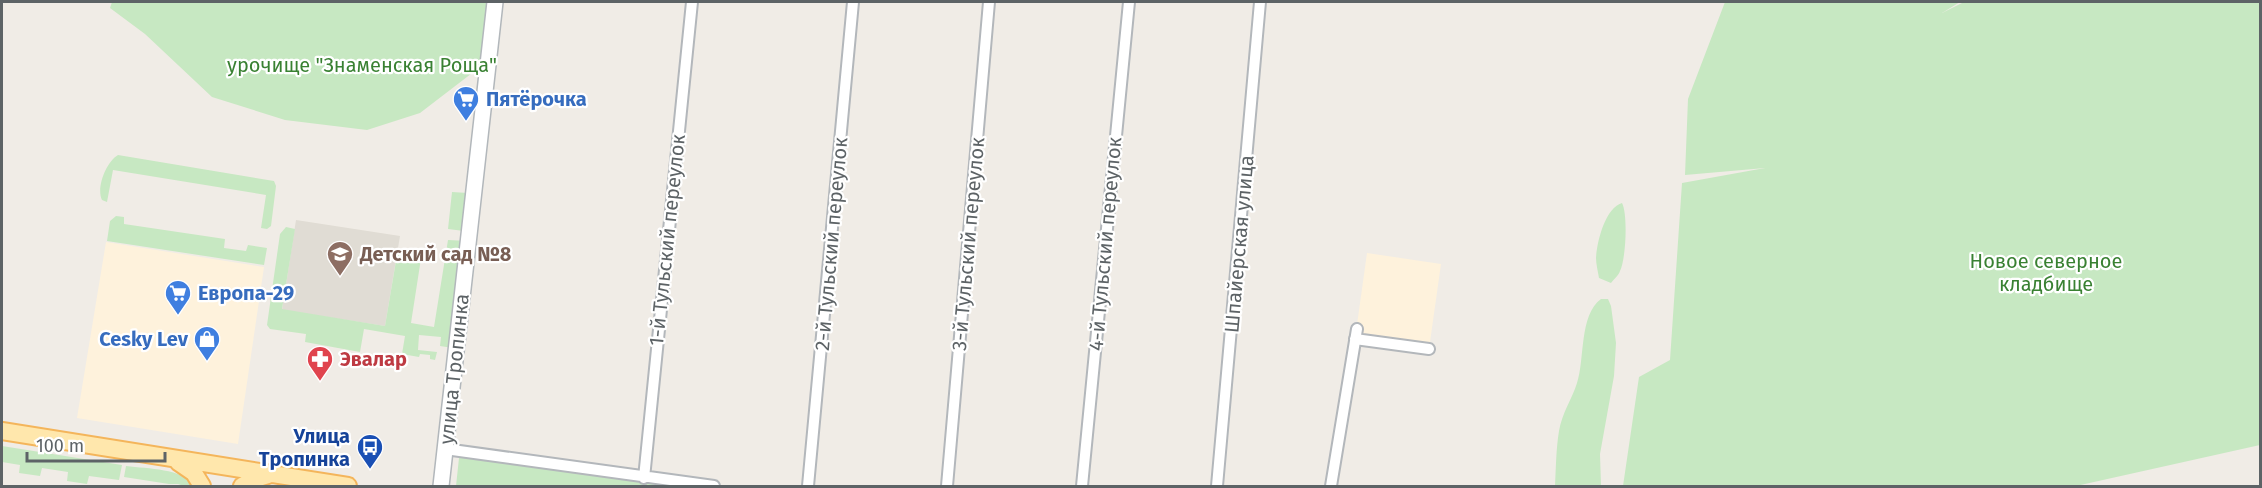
<svg xmlns="http://www.w3.org/2000/svg" width="2262" height="488" viewBox="0 0 2262 488" font-family="'Fira Sans',sans-serif">
<style>
.commercial{fill:#fef2dc}
.education{fill:#e0dcd4}
.green{fill:#c7e8c2}
.lines{fill:none;stroke-linecap:round;stroke-linejoin:round}
.minor-casing{stroke:#b3b7bb;stroke-width:14}
.secondary-casing{stroke:#b2b7bb;stroke-width:18}
.primary-casing{stroke:#f4b55b;stroke-width:20}
.minor{stroke:#fff;stroke-width:10}
.secondary{stroke:#fff;stroke-width:15}
.primary{stroke:#ffe7ac;stroke-width:16}
.labels{text-anchor:middle;stroke-width:4.5;stroke-linejoin:round;paint-order:stroke}
.park-label{font-size:20px;fill:#398132;stroke:#fff}
.shop-label{font-size:20px;font-weight:bold;fill:#366cbe;stroke:#fff;text-anchor:start}
.street-label{font-size:20px;fill:#5d6366;stroke:#fff}
.education-label{font-size:20px;font-weight:bold;fill:#785e54;stroke:#fff;text-anchor:start}
.health-label{font-size:20px;font-weight:bold;fill:#be3a42;stroke:#fff;text-anchor:start}
.transit-label{font-size:20px;font-weight:bold;fill:#164399;stroke:#fff;text-anchor:end}
</style>
<rect width="100%" height="100%" fill="#f0ece6"/>
<path class="commercial" d="M106 242 264 267 238 444 77 418Z
M1367 253 1441 264 1429 349 1355 339Z"/>
<path class="education" d="M296 220 400 236 385 326 282 310Z"/>
<path class="green" d="M112 2H488L480 67 420 113 367 130 285 120 212 97 145 34 110 8Z
M1725 2H1960L1942 13 1964 2H2260V445L2076 486H1623L1639 377 1670 360 1682 183 1765 168 1685 175 1688 99Z
M118 155 274 181 276 186 271 226 267 229 261 228 266 195 113 170 107 202 102 200C96 188 106 162 118 155Z
M452 192 468 193 464 231 448 229Z
M1622 203C1628 214 1626 259 1620 271 1619 275 1614 279 1611 283L1599 278C1598 272 1596 264 1596 258 1597 242 1605 208 1622 203Z
M116 216 124 217V224L225 239 224 248 246 251 248 245 267 248 264 265 107 241 110 221Z
M286 227 295 229 282 309 385 326 398 249 422 252 411 323 434 327 448 240 468 241 453 348 440 346 441 337 419 335 418 350 437 352 435 360 430 359V355L420 354 419 357 402 354 405 336 364 329 360 352 305 342 306 334 270 329 267 325 280 234Z
M1601 299H1608L1611 306 1616 343 1614 376 1600 454 1601 486H1555C1556 468 1556 449 1559 431 1562 413 1572 399 1577 383 1585 359 1579 315 1601 299Z
M2 446 122 465 119 480 89 476 87 484 67 481 68 472 42 468 40 476 19 473 20 465 2 462Z
M463 456 682 486H456L459 458Z
M126 466C149 469 181 468 196 486H184L178 484H169L124 477Z"/>
<g class="lines">
<g class="minor-casing">
<path id="minor" d="M1355 339 1429 349
M445 449 714 486
M644 478 692 2
M808 486 853 2
M947 486 989 2
M1082 486 1129 2
M1217 486 1260 2
M1331 486 1357 329"/>
</g>
<g class="secondary-casing">
<path id="secondary" d="M441 486 495 2"/>
</g>
<g class="primary-casing">
<path id="primary" d="M2 431 348 486
M178 462 194 473 202 486
M242 486 258 478 268 475"/>
</g>
<use href="#minor" class="minor"/>
<use href="#secondary" class="secondary"/>
<use href="#primary" class="primary"/>
</g>
<defs>
<g id="supermarket-pin" transform="scale(1.35)"><path d="M0 17L-7.5 6A9.5 9.5 0 1 1 7.5 6Z" fill="#3f7fe0" stroke="#fff"/><path d="M-6-5.5h2.5l.6 2H6L4.5 2H-2.5L-4.4-4H-6ZM-1.5 3.2a1.3 1.3 0 1 0 .1 0ZM3 3.2a1.3 1.3 0 1 0 .1 0Z" fill="#fff"/></g>
<g id="school-pin" transform="scale(1.35)"><path d="M0 17L-7.5 6A9.5 9.5 0 1 1 7.5 6Z" fill="#8d6e63" stroke="#fff"/><path d="M0-5L7-2L0 1L-7-2ZM-4 1L0 2.5L4 1V4Q0 6-4 4Z" fill="#fff"/></g>
<g id="shop-pin" transform="scale(1.35)"><path d="M0 17L-7.5 6A9.5 9.5 0 1 1 7.5 6Z" fill="#3f7fe0" stroke="#fff"/><path d="M-5-2.5h2.3a2.7 3.5 0 0 1 5.4 0H5L5.5 6h-11ZM-1.5-2.5h3a1.5 2.3 0 0 0-3 0Z" fill="#fff"/></g>
<g id="pharmacy-pin" transform="scale(1.35)"><path d="M0 17L-7.5 6A9.5 9.5 0 1 1 7.5 6Z" fill="#e0444e" stroke="#fff"/><path d="M-2-6h4v4h4v4h-4v4h-4v-4h-4v-4h4Z" fill="#fff"/></g>
<g id="bus-pin" transform="scale(1.35)"><path d="M0 17L-7.5 6A9.5 9.5 0 1 1 7.5 6Z" fill="#1a4fb4" stroke="#fff"/><path d="M-5-6H5V4H4V6H2V4H-2V6H-4V4H-5ZM-3.5-4V0h7V-4ZM-3.5 1.2v1.5H-2V1.2ZM2 1.2v1.5H3.5V1.2Z" fill="#fff"/></g>
</defs>
<g fill-rule="evenodd">
<use href="#supermarket-pin" x="466" y="99"/>
<use href="#school-pin" x="340" y="254"/>
<use href="#supermarket-pin" x="178" y="293"/>
<use href="#shop-pin" x="207" y="339"/>
<use href="#pharmacy-pin" x="320" y="359"/>
<use href="#bus-pin" x="370" y="447"/>
</g>
<g class="labels">
<g class="park-label">
<text x="362" y="72">урочище "Знаменская Роща"</text>
<text x="2046" y="268">Новое северное<tspan x="2046" dy="23">кладбище</tspan></text>
</g>
<g class="shop-label">
<text x="486" y="106">Пятёрочка</text>
<text x="198" y="300">Европа-29</text>
<text x="188" y="346" text-anchor="end">Cesky Lev</text>
</g>
<g class="street-label">
<text transform="translate(667 240) rotate(-84)" y="7">1-й Тульский переулок</text>
<text transform="translate(831 244) rotate(-85)" y="7">2-й Тульский переулок</text>
<text transform="translate(968 244) rotate(-85)" y="7">3-й Тульский переулок</text>
<text transform="translate(1105 244) rotate(-85)" y="7">4-й Тульский переулок</text>
<text transform="translate(1239 244) rotate(-85)" y="7">Шпайерская улица</text>
<text transform="translate(454 369) rotate(-84)" y="7">улица Тропинка</text>
</g>
<g class="education-label">
<text x="360" y="261">Детский сад №8</text>
</g>
<g class="health-label">
<text x="340" y="366">Эвалар</text>
</g>
<g class="transit-label">
<text x="350" y="443">Улица<tspan x="350" dy="23">Тропинка</tspan></text>
</g>
</g>
<rect width="2262" height="488" fill="none" stroke="#5d6366" stroke-width="6"/>
<path d="M27 452v9h138v-9" fill="none" stroke="#5d6366" stroke-width="3"/>
<text x="36" y="452" font-size="18" fill="#5d6366" stroke="#ffffff" stroke-width="4.5" paint-order="stroke">100 m</text>
</svg>
